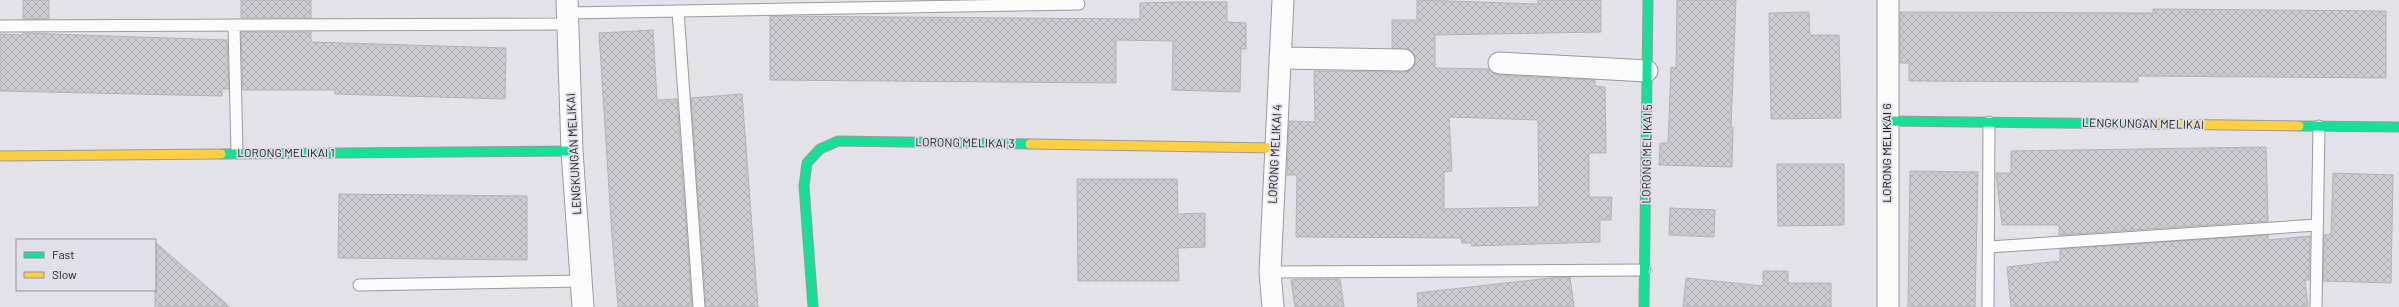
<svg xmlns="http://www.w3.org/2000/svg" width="2399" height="307" viewBox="0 0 2399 307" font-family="Barlow,sans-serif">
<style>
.building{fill:url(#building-cross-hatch);stroke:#b3b2b6;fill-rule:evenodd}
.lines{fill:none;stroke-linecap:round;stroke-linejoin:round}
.lane-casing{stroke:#9a999d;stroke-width:13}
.street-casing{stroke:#9a999d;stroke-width:23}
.fast-casing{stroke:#9a999d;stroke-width:11}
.slow-casing{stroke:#9a999d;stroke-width:11}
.lane{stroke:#fbfbfc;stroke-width:11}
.street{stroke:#fbfbfc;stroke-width:21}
.fast{stroke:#16e098;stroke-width:9}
.slow{stroke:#ffcf43;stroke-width:9}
.labels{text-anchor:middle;stroke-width:3.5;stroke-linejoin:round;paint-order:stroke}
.street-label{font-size:12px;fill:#1b1b1e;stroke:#e1e0ea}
</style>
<defs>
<pattern id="building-cross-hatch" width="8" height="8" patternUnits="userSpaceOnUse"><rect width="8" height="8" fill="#cccbd0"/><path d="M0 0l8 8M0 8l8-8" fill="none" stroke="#afaeb2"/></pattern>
</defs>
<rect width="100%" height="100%" fill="#e3e2e8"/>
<path class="building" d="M23 0H49V19H23Z
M241 0H311V18H241Z
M1417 0 1538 4V0H1601V32L1435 35V68L1489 69 1498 75 1595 80V86L1605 87 1606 153H1589V197H1612L1611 220H1600V242L1472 246 1471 243H1462L1461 238 1296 237 1297 175H1287L1289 121 1315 122 1314 71 1404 72 1410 70 1414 66 1415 55 1410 50 1392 48V20H1417ZM1449 117 1538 120 1539 207 1444 209V172L1452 171Z
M1677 0H1736L1731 127H1733L1732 167 1659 165 1660 143H1668L1671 67 1676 68Z
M1178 2H1227V22L1246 23V49H1241L1240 92 1172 90 1173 41 1116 40V83L770 80V16L1140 19V3Z
M2153 9 2386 11V78L2138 76V82L1909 81V63H1900V12L2153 13Z
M1809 12 1810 35H1839L1841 118 1771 119 1769 13Z
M653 30 657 100 677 99 692 307H618L612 236 599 33Z
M241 32H311V42L506 48 505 99 335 94V90H243Z
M23 33 227 40 229 89H222V96L0 91V34L23 35Z
M742 94 758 307H706L691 98Z
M2266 147 2268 221 2059 235V225H2002L1996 173H2011V151Z
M1777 164H1844V225L1778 226Z
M1910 171 1978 172 1975 307H1908Z
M2333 173 2393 175 2391 283 2323 281 2324 235 2331 234Z
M1077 179H1177L1178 214 1205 213V247L1178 248 1179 281H1078Z
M339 194 527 196V260L338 258Z
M1670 208 1715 210 1714 237 1669 235Z
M2268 235V240L2310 236 2309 280H2305L2308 307H2011L2007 267 2060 261V249Z
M155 242 230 307H155Z
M1763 271H1788V283H1831V307H1683L1686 278 1763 286Z
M1570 277 1574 307H1418L1417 293 1550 278Z
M1300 279H1340L1344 307H1295L1291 280Z"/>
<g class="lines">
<g class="lane-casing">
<path id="lane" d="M678 11 699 307
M568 13 1079 4
M234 25 237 153
M0 26 569 24
M1989 247 2317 225
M1270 272 1645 270
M359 285 582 281
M1988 307 1989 122
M2316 307 2319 126"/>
</g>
<g class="street-casing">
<path id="street" d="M567 0 572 151 583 307
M1888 0V307
M1280 58 1404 60
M1499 63 1647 71
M1273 307 1270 272 1283 0"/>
</g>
<g class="fast-casing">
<path id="fast" d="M1886 121 2151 124
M2299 126 2399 127
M221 154 572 151
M813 307 804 186 807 163 820 149 838 141 1030 144
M1644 307 1648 0"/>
</g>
<g class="slow-casing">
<path id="slow" d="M2151 124 2299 126
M1030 144 1275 148
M0 156 221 154"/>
</g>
<use href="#lane" class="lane"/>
<use href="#street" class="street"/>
<use href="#fast" class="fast"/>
<use href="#slow" class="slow"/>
</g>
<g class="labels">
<g class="street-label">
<text transform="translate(2143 124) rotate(1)" y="4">LENGKUNGAN MELIKAI</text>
<text transform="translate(965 143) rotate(1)" y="4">LORONG MELIKAI 3</text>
<text x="286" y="157">LORONG MELIKAI 1</text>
<text transform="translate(1887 153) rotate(-90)" y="4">LORONG MELIKAI 6</text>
<text transform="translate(574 154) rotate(-93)" y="4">LENGKUNGAN MELIKAI</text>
<text transform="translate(1275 154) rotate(-87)" y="4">LORONG MELIKAI 4</text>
<text transform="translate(1647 154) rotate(-89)" y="4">LORONG MELIKAI 5</text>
</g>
</g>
<rect x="16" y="239" width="140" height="52" fill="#e1e0ea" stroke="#929198"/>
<rect x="24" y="252" width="20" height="6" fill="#16e098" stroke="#929198"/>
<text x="52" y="259" font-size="12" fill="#1b1b1e">Fast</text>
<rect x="24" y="272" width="20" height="6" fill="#ffcf43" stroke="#929198"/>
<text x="52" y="279" font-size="12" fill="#1b1b1e">Slow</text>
</svg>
